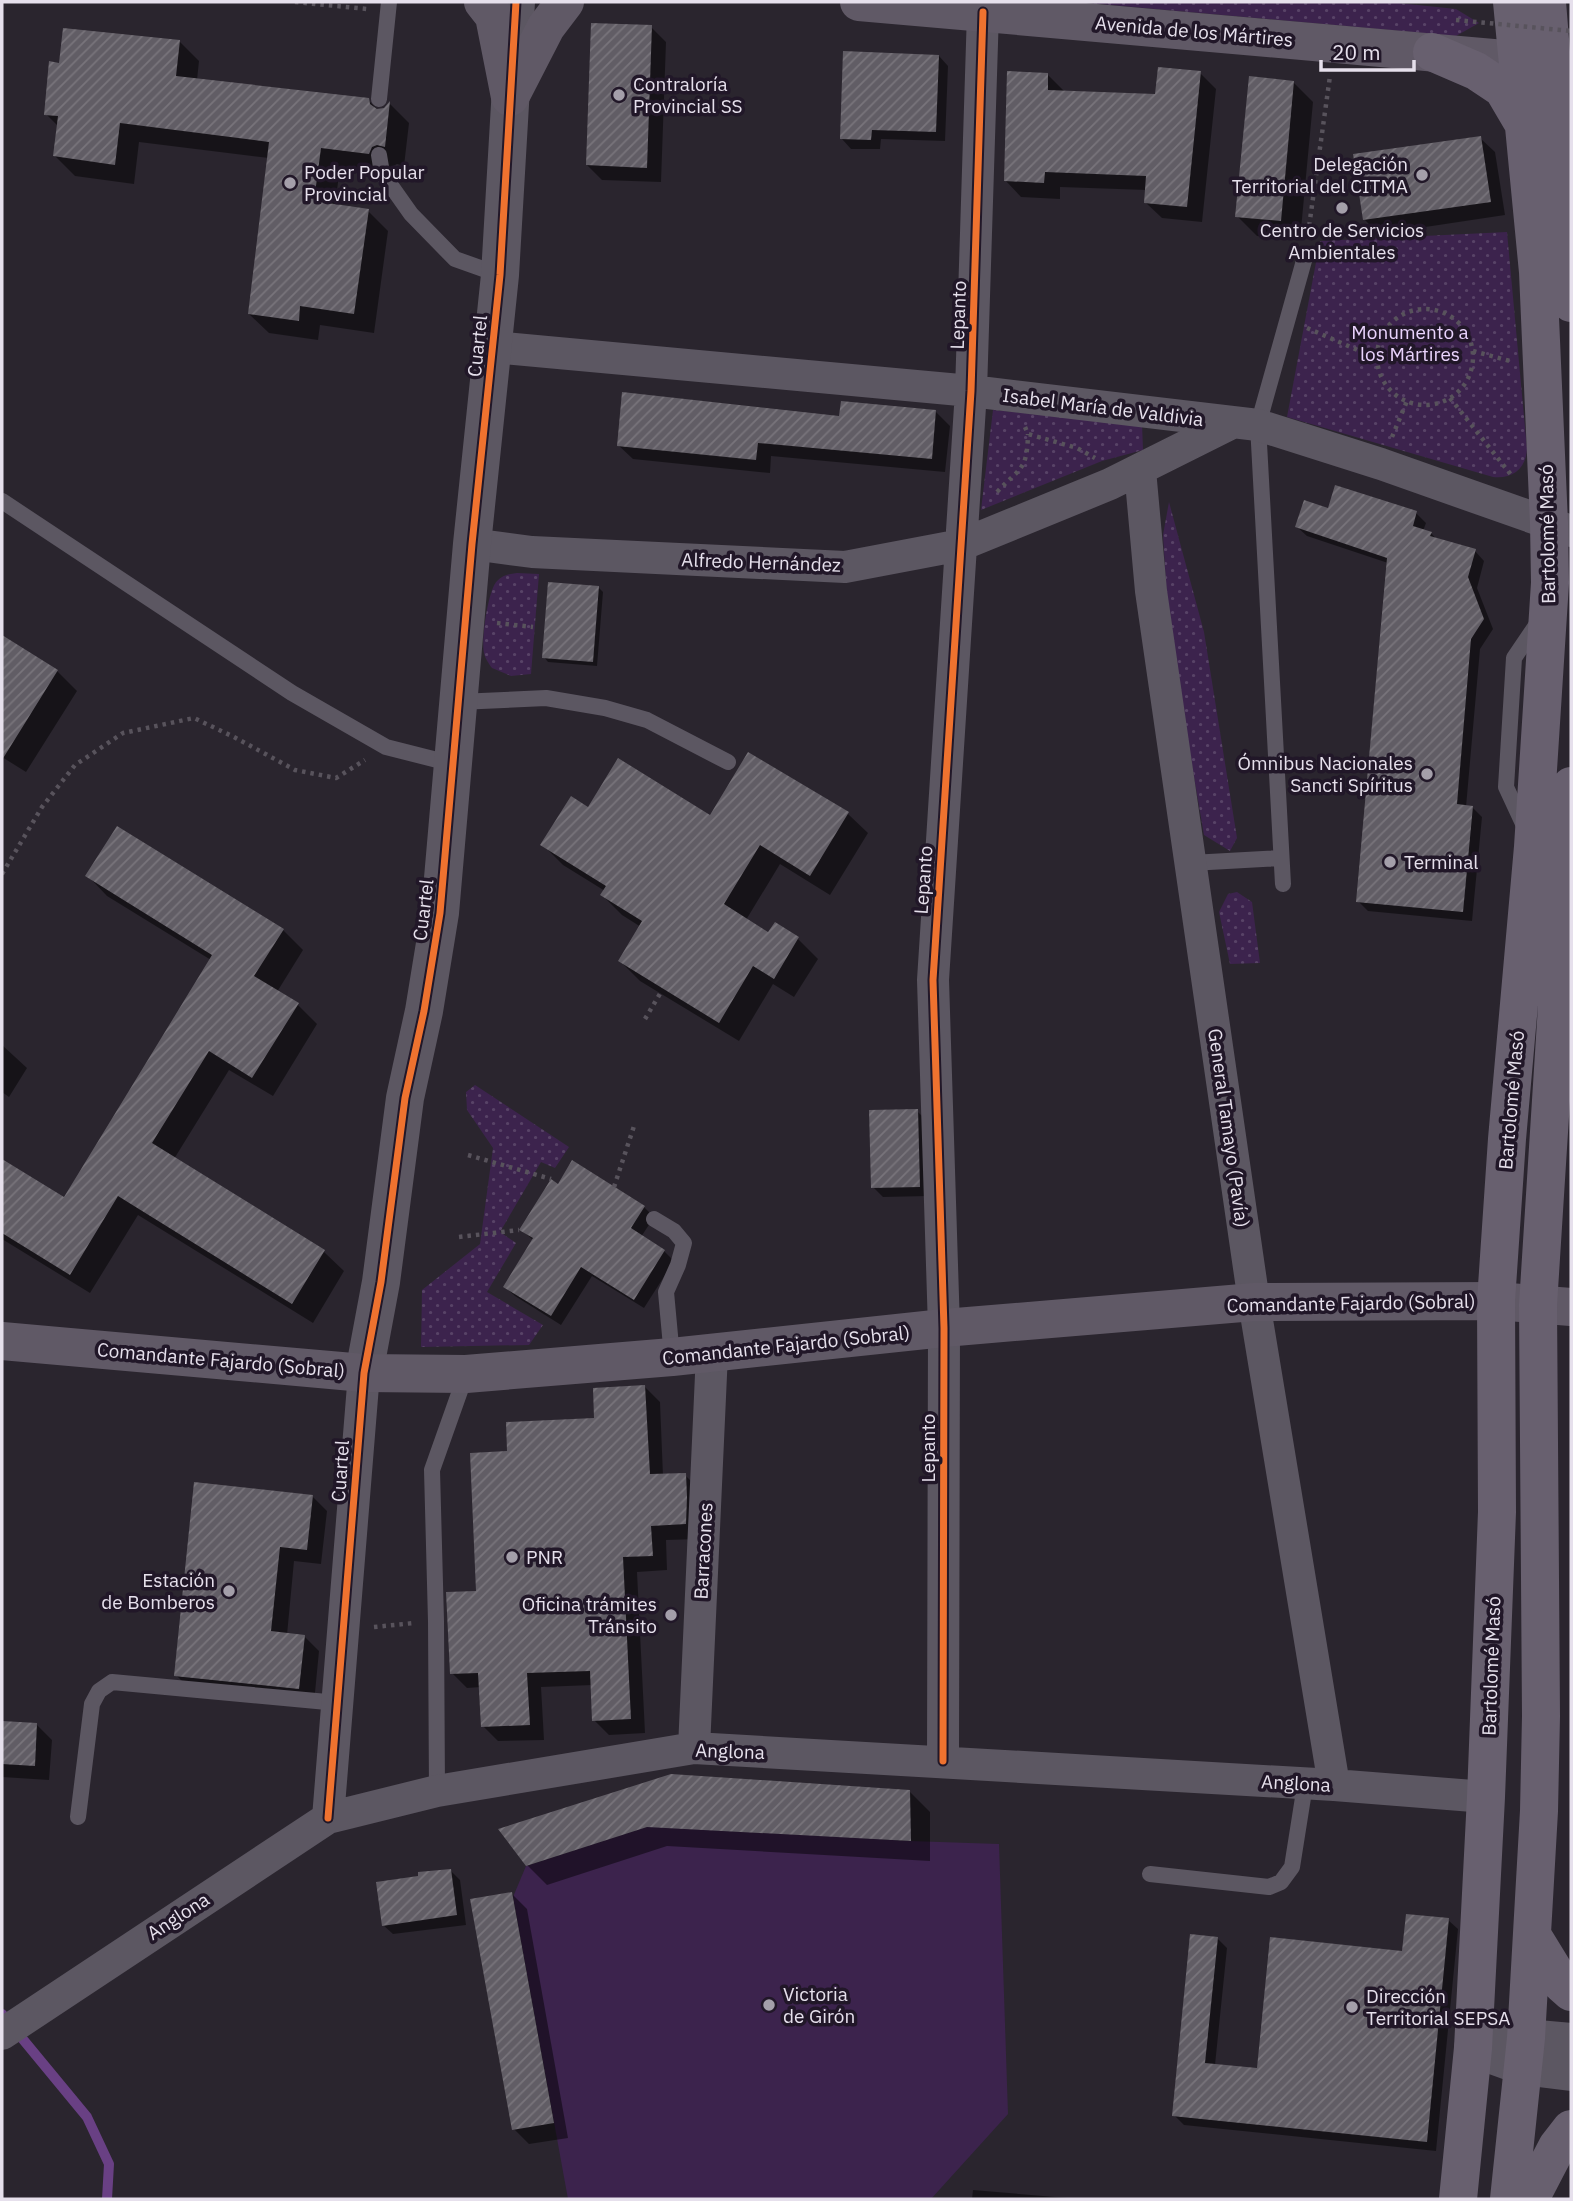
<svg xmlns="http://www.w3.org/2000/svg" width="1573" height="2201" viewBox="0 0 1573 2201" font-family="'IBM Plex Sans',sans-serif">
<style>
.green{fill:url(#green-dots)}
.pitch{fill:#3c234d}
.shadow{fill:#0007}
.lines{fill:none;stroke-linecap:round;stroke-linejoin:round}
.stream{stroke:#694084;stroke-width:10}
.building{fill:url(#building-hatch)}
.path{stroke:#58535c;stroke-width:4.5;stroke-dasharray:3.5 5;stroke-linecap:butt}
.service{stroke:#5c5762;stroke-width:16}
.minor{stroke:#5c5762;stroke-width:32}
.tertiary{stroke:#5c5762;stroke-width:38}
.secondary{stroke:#605966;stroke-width:38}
.primary{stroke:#68606f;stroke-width:38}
.path-bridge{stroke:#58535c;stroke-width:4.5;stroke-dasharray:3.5 5;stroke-linecap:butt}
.cycleway-casing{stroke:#211728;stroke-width:11}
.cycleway{stroke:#ef722f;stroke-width:7}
.poi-dot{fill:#a49faa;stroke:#211728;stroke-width:2.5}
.labels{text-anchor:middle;stroke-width:7;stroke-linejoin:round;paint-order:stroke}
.street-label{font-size:19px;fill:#e6e0ec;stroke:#211728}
.poi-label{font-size:19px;fill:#e6e0ec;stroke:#211728;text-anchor:start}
.park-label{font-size:19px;fill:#e9d3fc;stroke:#211728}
</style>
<defs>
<pattern id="green-dots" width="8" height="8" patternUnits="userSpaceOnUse" patternTransform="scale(1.75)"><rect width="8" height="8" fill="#3c234d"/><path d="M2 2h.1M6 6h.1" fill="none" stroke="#584367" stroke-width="1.8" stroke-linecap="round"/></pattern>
<pattern id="building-hatch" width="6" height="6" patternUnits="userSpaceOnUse" patternTransform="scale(1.75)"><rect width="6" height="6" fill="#615d65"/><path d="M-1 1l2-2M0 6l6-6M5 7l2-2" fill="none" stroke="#78747b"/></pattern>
</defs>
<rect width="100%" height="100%" fill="#2a252e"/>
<path class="green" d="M1077 2H1389L1456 9 1479 23 1456 36Z
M1507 232 1527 449C1526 469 1512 479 1493 477L1287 417 1320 241Z
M993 410 1142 424 1143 450 1102 461 981 510Z
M1169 502 1204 632 1237 838 1230 851 1204 835 1169 632 1163 535Z
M517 573 539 574 531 674 511 676 492 668C489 664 485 658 484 653 481 640 488 590 497 581 503 575 509 574 517 573Z
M1237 892 1252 902 1260 963 1230 964 1219 912 1228 894Z
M475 1085 569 1147 555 1168 541 1162 500 1232 516 1243 487 1292 543 1325 529 1345 421 1347 422 1290 480 1244 493 1148 467 1110 466 1092Z"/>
<path class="pitch" d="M652 1825 910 1841 999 1844 1008 2114 931 2199H568L513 1897 526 1866Z"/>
<path class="shadow" d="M651 27 666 42 661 182 602 180 587 165Z
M179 41 199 61 197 80 368 100 379 111 385 110 390 104 409 123 404 166 397 164 391 167 389 173 340 167 335 206 368 211 388 231 374 333 320 325 318 340 269 333 249 314 269 158 139 142 134 184 75 176 55 156 59 127 46 114 61 65Z
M939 56 948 66 945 141 881 139 880 149H851L842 139Z
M1200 73 1216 89 1202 222 1162 218 1145 202 1147 190 1060 187V199L1021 197 1005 180 1048 75 1064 91 1157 96Z
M1293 82 1313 102 1300 240 1257 236 1237 216Z
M1480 138 1495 152 1505 215 1379 234 1364 219Z
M936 412 950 426 945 472 771 456 770 473 633 459 618 445 840 418Z
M1329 510 1416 513 1426 523 1423 531 1431 533 1438 541 1475 551 1484 561 1477 588 1493 629 1480 649 1466 807H1472L1482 817 1472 921 1368 911 1358 901 1388 563 1307 536 1297 527Z
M599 588 603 592 597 666 548 662 544 657Z
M2 637 57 671 77 691 26 772 2 757Z
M589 809 711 817 848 814 868 833 830 895 780 864 746 920 769 935 775 924 798 939 818 959 794 997 773 984 739 1041 640 981 620 961 641 927 622 915 602 895 605 891 563 865 543 845Z
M88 876 283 930 303 950 277 992 297 1004 317 1024 273 1096 229 1070 174 1159 324 1252 344 1271 313 1323 138 1215 90 1293 2 1239V1161L65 1200 211 960 107 896Z
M2 1045 27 1068 9 1097 2 1092Z
M917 1111 927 1121 929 1196 883 1197 873 1187Z
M644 1207 654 1217 641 1237 664 1251 674 1261 644 1308 592 1276 561 1325 515 1296 505 1287 534 1241 521 1229Z
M645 1387 660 1402 663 1476 685 1475 700 1490V1539L666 1540 667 1570 637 1572 645 1733 609 1735 594 1720 593 1685 541 1687 544 1740 498 1741 483 1726 481 1687 467 1688 452 1673 478 1593 509 1453 596 1420Z
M312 1496 327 1511 321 1564 294 1561 287 1635 304 1636 319 1651 314 1703 191 1690 176 1675Z
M2 1722 37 1725 52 1740 49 1780 2 1777Z
M910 1792 930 1812V1861L667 1846 547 1885 527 1865 501 1830Z
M450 1870 460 1880 466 1925 393 1934 383 1925Z
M512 1894 527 1909 568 2138 529 2144 514 2129Z
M1448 1920 1458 1929 1436 2151 1184 2125 1174 2115 1217 1938 1227 1948 1215 2065 1259 2070 1404 1953Z
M973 2190 1079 2199H972Z"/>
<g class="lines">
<path class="stream" d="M2 2014 87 2117 109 2164 107 2199"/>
</g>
<path class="building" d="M591 23 652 25 647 168 586 165Z
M63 28 180 40 176 76 369 98 370 104 377 109 384 108 390 101 385 147 377 145 372 147 369 154 321 148 314 201 369 209 354 314 300 306 299 321 248 314 269 142 120 123 115 165 53 156 58 116 44 115 49 61 59 63Z
M843 51 939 55 936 132 872 130 871 140 840 139Z
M1158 67 1201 71 1187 207 1144 203 1146 176 1045 172 1044 183 1004 181 1007 71 1048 73V90L1155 94Z
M1249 76 1294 81 1281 221 1235 217Z
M1481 136 1491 202 1363 220 1353 154Z
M622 392 839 416 841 401 936 410 932 459 758 443 756 460 617 446Z
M1335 485 1417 511 1413 526 1432 532 1430 536 1476 549 1468 577 1484 619 1471 639 1457 804 1473 806 1463 912 1356 902 1387 558 1295 527 1304 500 1328 508Z
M548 582 599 586 593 662 542 658Z
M2 635 58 670 2 760Z
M748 752 849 812 810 876 760 845 724 904 768 932 775 922 799 937 774 979 753 966 719 1023 618 961 642 921 600 895 606 886 540 845 571 796 588 807 618 758 710 815Z
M117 826 284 929 254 976 299 1003 252 1078 209 1051 152 1143 325 1250 292 1304 118 1196 70 1275 2 1233V1159L64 1197 212 955 85 876Z
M918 1109 920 1187 871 1188 869 1110Z
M572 1160 645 1206 631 1228 665 1250 634 1300 581 1267 551 1316 503 1287 533 1238 519 1230 551 1179 558 1184Z
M645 1385 650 1474 686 1473 687 1497 686 1524 651 1526 653 1556 623 1557 631 1719 592 1721 590 1671 527 1673 530 1725 481 1727 478 1673 450 1674 446 1592 476 1591 470 1453 507 1451 506 1422 594 1418 593 1388Z
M194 1482 313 1495 307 1550 280 1547 271 1631 305 1635 299 1689 174 1676Z
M2 1721 37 1723 35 1766 2 1764Z
M671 1774 910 1790 911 1841 647 1827 526 1866 498 1829Z
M451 1869 457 1915 382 1926 376 1882 418 1876V1872Z
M512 1892 554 2123 512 2130 470 1899Z
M1406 1914 1449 1918 1427 2142 1172 2116 1190 1934 1218 1937 1205 2063 1257 2068 1270 1937 1402 1951Z"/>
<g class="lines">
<path class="path" d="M295 2 367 9
M1308 234 1330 76
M1377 357a48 48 0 1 1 96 0a48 48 0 1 1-96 0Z
M1307 328 1376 358
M1473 351 1510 361
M1450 398 1512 476
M1025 427 1028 434 1077 448 1095 458
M1392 437 1407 401
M997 492C1020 467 1027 472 1028 434
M497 623 533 627
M2 874 42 807 75 765 123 733 194 718 234 737 295 770 336 778 365 760
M645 1019 661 992
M468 1155 551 1179
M614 1187 635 1123
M459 1237 519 1230
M374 1627 414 1623"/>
<path class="service" d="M379 99 389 2
M379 155 382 173 411 214 455 259 500 275
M2 501 292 693 386 747 453 764
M458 702 546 698 605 708 647 720 728 762
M1525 828 1506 787 1514 658 1539 621
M1191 863 1281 858
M1283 884 1258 425 1305 257
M654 1219 674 1231 684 1243 678 1265 666 1292 672 1357
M437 1791 436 1621 432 1470 466 1374
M78 1817 92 1704 99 1691 112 1682 338 1703
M1150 1874 1269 1887 1281 1882 1292 1867 1305 1785"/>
<path class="minor" d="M493 347 971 391 1258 425 1381 464 1571 531
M1140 470 1151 591 1254 1302 1334 1785
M472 544 532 552 845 567 961 545 1110 484 1232 423
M694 1748 712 1353
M943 1761 944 1328 933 980 971 391 983 12
M328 1818 364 1373
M2 2034 328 1818 437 1791 694 1748 1334 1785 1486 1797"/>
<path class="tertiary" d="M364 1373 381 1282 405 1098 424 1011 440 913 472 544 500 275 516 2
M1494 2044 1526 2038 1571 2042
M1473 2048 1523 2066 1571 2072"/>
<path class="secondary" d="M483 2 494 16 510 97
M859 2 1550 63
M510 97 546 27 565 2
M2 1341 364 1373 466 1374 672 1357 944 1328 1254 1302 1496 1301 1571 1307"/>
<path class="primary" d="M1547 2 1571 303
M1432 52 1476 71 1503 89 1523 123
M1532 1935 1562 1984 1571 1992
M1458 2199 1473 2048 1486 1797 1497 1512 1496 1301 1507 1139 1533 847 1550 583 1549 523 1538 272 1512 2
M1509 2199 1526 2038 1539 1811 1541 1716 1538 1305 1571 786
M1530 2199 1557 2147 1571 2129"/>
<path class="path-bridge" d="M1456 20 1571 31"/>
<g class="cycleway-casing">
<path id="cycleway" d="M943 1761 944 1328 933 980 971 391 983 12
M328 1818 364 1373 381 1282 405 1098 424 1011 440 913 472 544 500 275 516 2"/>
</g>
<use href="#cycleway" class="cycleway"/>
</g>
<g class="poi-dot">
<circle cx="619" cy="95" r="7"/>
<circle cx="1422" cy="175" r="7"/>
<circle cx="290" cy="183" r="7"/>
<circle cx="1342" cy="208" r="7"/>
<circle cx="1427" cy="774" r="7"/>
<circle cx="1390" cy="862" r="7"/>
<circle cx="512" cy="1557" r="7"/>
<circle cx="229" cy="1591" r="7"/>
<circle cx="671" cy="1615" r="7"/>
<circle cx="769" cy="2005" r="7"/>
<circle cx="1352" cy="2007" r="7"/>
</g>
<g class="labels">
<g class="street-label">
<text transform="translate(1194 31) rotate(5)" y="7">Avenida de los Mártires</text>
<text transform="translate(958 315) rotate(-88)" y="7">Lepanto</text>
<text transform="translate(477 346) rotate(-84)" y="7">Cuartel</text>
<text transform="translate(1103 407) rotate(7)" y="7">Isabel María de Valdivia</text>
<text transform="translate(1547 534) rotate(-91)" y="7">Bartolomé Masó</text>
<text transform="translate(761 562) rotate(2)" y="7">Alfredo Hernández</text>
<text transform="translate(923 880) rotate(-86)" y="7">Lepanto</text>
<text transform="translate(423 910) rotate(-83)" y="7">Cuartel</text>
<text transform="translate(1511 1100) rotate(-85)" y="7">Bartolomé Masó</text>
<text transform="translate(1229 1128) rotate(82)" y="7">General Tamayo (Pavía)</text>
<text transform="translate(1351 1303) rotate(-1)" y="7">Comandante Fajardo (Sobral)</text>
<text transform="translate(786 1345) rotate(-6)" y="7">Comandante Fajardo (Sobral)</text>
<text transform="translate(221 1360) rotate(5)" y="7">Comandante Fajardo (Sobral)</text>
<text transform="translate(928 1448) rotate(-90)" y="7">Lepanto</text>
<text transform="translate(340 1471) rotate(-86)" y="7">Cuartel</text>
<text transform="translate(703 1551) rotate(-87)" y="7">Barracones</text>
<text transform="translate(1491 1666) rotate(-88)" y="7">Bartolomé Masó</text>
<text transform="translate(730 1751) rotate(2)" y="7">Anglona</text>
<text transform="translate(1296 1783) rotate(3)" y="7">Anglona</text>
<text transform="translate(178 1916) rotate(-33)" y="7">Anglona</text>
</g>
<g class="poi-label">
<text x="633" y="91">Contraloría<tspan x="633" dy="22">Provincial SS</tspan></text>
<text x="1408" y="171" text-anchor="end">Delegación<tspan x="1408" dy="22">Territorial del CITMA</tspan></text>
<text x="304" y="179">Poder Popular<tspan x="304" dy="22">Provincial</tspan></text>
<text x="1342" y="237" text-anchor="middle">Centro de Servicios<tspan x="1342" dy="22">Ambientales</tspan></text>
<text x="1413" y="770" text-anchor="end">Ómnibus Nacionales<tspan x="1413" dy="22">Sancti Spíritus</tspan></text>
<text x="1404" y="869">Terminal</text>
<text x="526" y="1564">PNR</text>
<text x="215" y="1587" text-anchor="end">Estación<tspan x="215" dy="22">de Bomberos</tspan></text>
<text x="657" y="1611" text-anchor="end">Oficina trámites<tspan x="657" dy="22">Tránsito</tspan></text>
<text x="783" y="2001">Victoria<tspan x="783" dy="22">de Girón</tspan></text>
<text x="1366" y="2003">Dirección<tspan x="1366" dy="22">Territorial SEPSA</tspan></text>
</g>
<g class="park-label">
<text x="1410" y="339">Monumento a<tspan x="1410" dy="22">los Mártires</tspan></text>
</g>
</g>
<rect width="1573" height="2201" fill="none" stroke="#e6e0ec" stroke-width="7"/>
<path d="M1321 60v10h93v-10" fill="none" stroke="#e6e0ec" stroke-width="3.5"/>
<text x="1332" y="60" font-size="21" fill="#e6e0ec" stroke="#211728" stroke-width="5" paint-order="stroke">20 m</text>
</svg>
